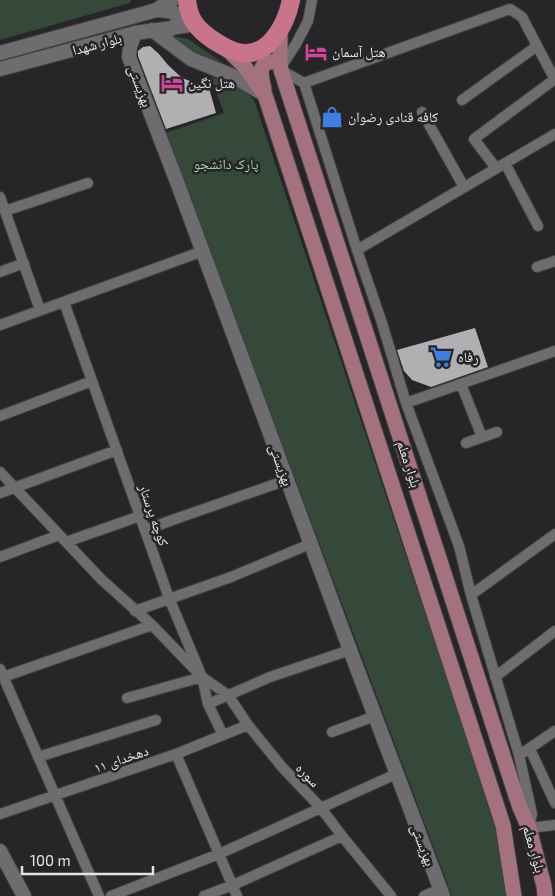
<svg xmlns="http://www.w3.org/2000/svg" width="555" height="896" viewBox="0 0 555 896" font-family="'Exo 2','Noto Naskh Arabic',sans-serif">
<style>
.green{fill:#344939}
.building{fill:#b2afb2}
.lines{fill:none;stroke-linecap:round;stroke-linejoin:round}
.street-casing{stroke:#434143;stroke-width:12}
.secondary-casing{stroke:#434143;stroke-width:16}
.primary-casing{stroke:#434143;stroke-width:17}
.highway-casing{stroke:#434143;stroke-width:19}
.street{stroke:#6e6c6e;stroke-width:10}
.secondary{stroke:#6e6c6e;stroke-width:14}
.primary{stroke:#a4717f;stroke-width:15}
.highway{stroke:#c8758b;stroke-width:18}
.labels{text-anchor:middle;stroke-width:5;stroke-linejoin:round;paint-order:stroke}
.street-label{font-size:14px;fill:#e5e3e5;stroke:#272527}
.poi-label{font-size:14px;fill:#e5e3e5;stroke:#272527;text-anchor:start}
.park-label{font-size:14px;fill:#9ed5ac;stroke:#272527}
</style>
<rect width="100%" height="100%" fill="#272527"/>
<path class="green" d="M0 0H131L130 3 0 40Z
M167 35 188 39 236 72 200 60Z
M211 78C233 81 239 83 254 100L497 829 509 896H452L165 133 224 113Z"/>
<path class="building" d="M150 46 159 54 168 65 182 78 209 88 216 113 166 129 138 56V51L143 47Z
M475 328 488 367 431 387 412 380 404 371 397 350Z"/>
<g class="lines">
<g class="street-casing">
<path id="street" d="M281 67 296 44 308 21 312 0
M281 70 304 83 357 250 382 323 406 403 459 546 471 595 519 755 532 814 529 828 555 825
M304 83 510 9 522 17 555 80
M462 100 537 46
M422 112 464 187
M505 163 538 226
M496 168 474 139 555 79
M0 197 40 310
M5 211 88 183
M357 250 555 134
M537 267 555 261
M0 272 24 263
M64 302 169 598 202 677 208 704 223 735
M0 325 203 251
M461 384 482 437
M406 403 555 351
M0 416 92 381
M466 443 497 432
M0 472 101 579 152 625 202 677 228 695 248 725 282 767 321 808 342 836 391 896
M0 493 117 450
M145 530 178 518 287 480
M66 542 140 516
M0 557 59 535
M471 595 555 534
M135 611 231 577 310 544
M0 669 99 896
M3 677 152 625
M495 677 555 631
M127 698 202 677
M208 704 270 677 350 650
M332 732 375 716
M530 749 555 803
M524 752 555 731
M176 754 237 896
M38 757 156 720
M0 814 176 754 248 725
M111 896 219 854 396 774
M204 896 233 885 342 836
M424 896 440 889"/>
</g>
<g class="secondary-casing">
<path id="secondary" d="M156 10C169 11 191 12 171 29
M152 30 191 59 233 76 265 95
M135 33 130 47 129 57 177 182 350 650 443 896
M0 53 146 13 156 10 172 0
M0 69 135 33C155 30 175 28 195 24
M0 851 24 896"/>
</g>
<g class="primary-casing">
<path id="primary" d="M280 31V65L281 70 519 805 529 828 544 886 545 896
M226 48 245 67 265 95 503 825 514 896
M264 89C261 76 256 59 278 62L280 65"/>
</g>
<g class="highway-casing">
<path id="highway" d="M187 0C189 20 197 29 213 40 221 45 228 50 237 52 268 60 286 25 291 0"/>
</g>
<use href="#street" class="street"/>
<use href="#secondary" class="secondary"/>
<use href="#primary" class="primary"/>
<use href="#highway" class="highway"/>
</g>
<defs>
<g id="hotel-bare" transform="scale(1.725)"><path d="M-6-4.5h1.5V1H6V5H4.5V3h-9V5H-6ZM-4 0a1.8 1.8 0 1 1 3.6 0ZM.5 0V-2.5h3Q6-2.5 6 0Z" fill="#d1479c" stroke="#272527" stroke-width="2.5" paint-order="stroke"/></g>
<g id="shop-bare" transform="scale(1.725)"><path d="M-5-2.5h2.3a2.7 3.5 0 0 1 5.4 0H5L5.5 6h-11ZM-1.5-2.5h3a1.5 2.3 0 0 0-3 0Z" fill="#3f7fe0" stroke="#272527" stroke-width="2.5" paint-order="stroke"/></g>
<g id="supermarket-bare" transform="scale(1.725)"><path d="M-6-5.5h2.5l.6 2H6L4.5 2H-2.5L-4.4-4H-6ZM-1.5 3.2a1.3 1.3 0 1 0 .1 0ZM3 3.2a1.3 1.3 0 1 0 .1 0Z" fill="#3f7fe0" stroke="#272527" stroke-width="2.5" paint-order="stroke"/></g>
</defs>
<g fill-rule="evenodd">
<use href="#hotel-bare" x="316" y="52"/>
<use href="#hotel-bare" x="172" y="83"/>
<use href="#shop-bare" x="332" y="117"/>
<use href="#supermarket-bare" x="441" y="357"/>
</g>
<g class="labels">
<g class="street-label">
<text transform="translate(97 44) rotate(-15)" y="5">بلوار شهدا</text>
<text transform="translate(140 86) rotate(69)" y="5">بهزیستی</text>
<text transform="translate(409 464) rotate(72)" y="5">بلوار معلم</text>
<text transform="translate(281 465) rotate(70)" y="5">بهزیستی</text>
<text transform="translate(154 515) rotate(71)" y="5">کوچه پرستار</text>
<text transform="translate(121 759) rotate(-19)" y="5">دهخدای ۱۱</text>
<text transform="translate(308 775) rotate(46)" y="5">سوره</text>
<text transform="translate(423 845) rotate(69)" y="5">بهزیستی</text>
<text transform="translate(534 849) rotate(74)" y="5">بلوار معلم</text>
</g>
<g class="poi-label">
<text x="332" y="57">هتل آسمان</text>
<text x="188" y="88">هتل نگین</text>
<text x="348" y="122">کافه قنادی رضوان</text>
<text x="458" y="362">رفاه</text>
</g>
<g class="park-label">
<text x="226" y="169">پارک دانشجو</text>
</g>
</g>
<path d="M22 866v8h131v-8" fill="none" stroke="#e5e3e5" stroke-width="2.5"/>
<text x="30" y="866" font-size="15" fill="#e5e3e5" stroke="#272527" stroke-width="4" paint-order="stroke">100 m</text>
</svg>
